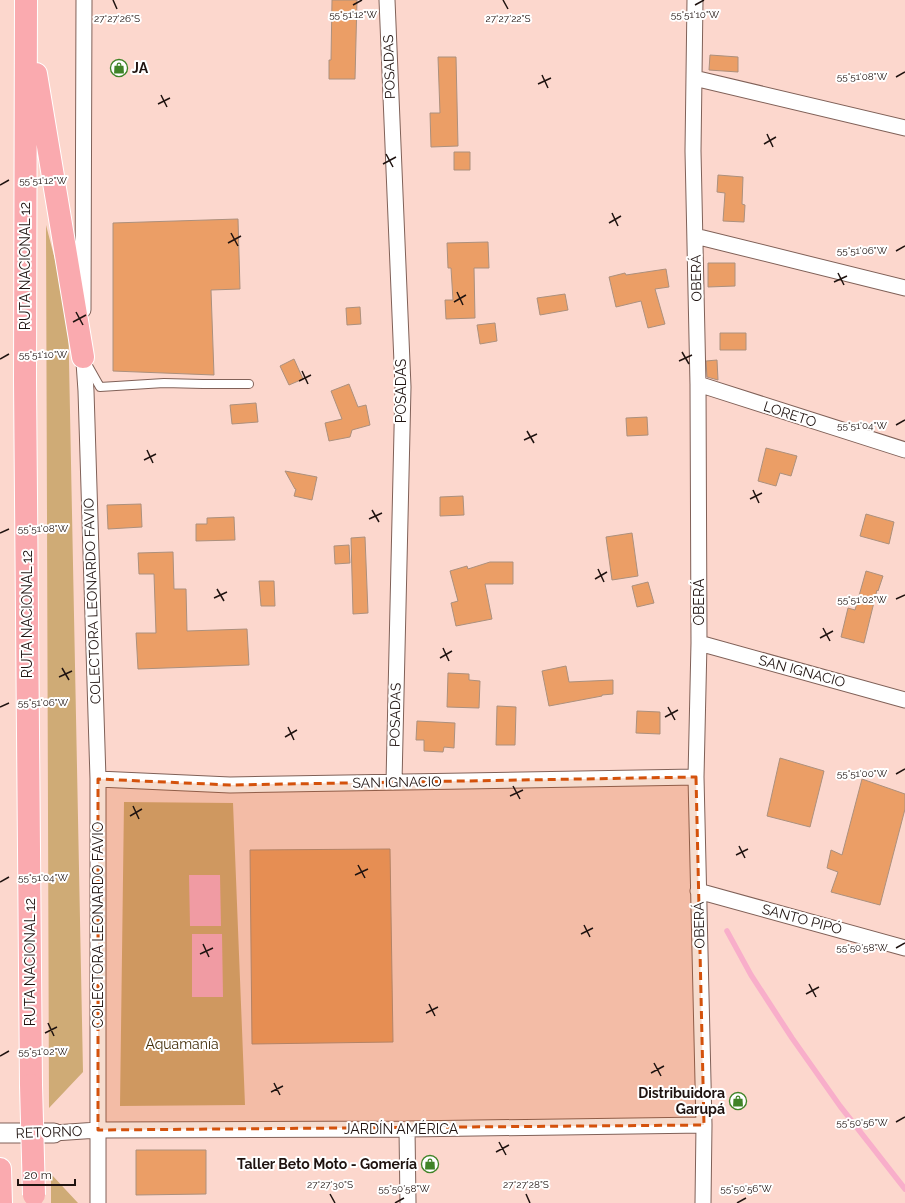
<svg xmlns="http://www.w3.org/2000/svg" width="905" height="1203" viewBox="0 0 905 1203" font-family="Raleway,sans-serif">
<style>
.green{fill:#cfab76}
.water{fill:#f8aeca}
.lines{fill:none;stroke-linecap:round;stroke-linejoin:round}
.stream{stroke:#f8aeca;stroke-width:5.5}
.building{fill:#eb9e66;stroke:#ac907d}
.service-casing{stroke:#806158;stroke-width:10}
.minor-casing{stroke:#806158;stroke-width:17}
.tertiary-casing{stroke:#806158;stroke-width:21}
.trunk-casing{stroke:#fff;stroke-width:24}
.service{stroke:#fff;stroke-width:8}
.minor{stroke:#fff;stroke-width:15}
.tertiary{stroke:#fff;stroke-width:19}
.trunk{stroke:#faaaaf;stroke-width:22}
.trunk-bridge-casing{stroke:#fff;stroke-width:24;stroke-linecap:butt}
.trunk-bridge{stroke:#faaaaf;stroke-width:22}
.marked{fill:#d4520c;fill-opacity:0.2;stroke:#d4520c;stroke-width:3;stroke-dasharray:8 5;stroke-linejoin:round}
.ticks{fill:none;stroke:#1f1310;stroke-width:1.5}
.labels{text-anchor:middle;stroke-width:4;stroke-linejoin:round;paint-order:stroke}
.street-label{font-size:14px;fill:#1f1310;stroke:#fff}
.poi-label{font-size:14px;font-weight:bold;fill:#1f1310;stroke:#fff;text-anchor:end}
.park-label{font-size:14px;fill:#442f0a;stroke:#fff}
.ticks-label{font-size:10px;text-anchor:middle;fill:#1f1310;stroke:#fff;stroke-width:4;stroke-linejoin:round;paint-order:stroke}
</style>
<rect width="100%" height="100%" fill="#fcd7cd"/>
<path class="green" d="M46 225 68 310 83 1072 49 1108Z
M124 802 233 803 245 1105 120 1106Z
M51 1174 78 1203H51Z"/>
<path class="water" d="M189 875H220L221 926H190Z
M192 934H222L223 997H192Z"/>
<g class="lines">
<path class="stream" d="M727 931 751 975 792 1038 840 1106 905 1189"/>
</g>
<path class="building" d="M332 0H357L355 79H329V60H331Z
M710 55 738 57V72L709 70Z
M438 57H456L458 146 431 147 430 113H440Z
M454 152H470V170H454Z
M718 175 743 177 742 204 745 205 744 222 723 221 725 193 717 192Z
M238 219 240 289 211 290 214 375 113 371V223Z
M488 242 489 268H474L475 318 446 319 445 300H453L451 268H448L447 243Z
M708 263H735V286L708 287Z
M666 269 669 287 655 289 665 324 648 328 641 301 616 307 609 277 625 273 626 275Z
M565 294 568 310 540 315 537 298Z
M360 307 361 324 347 325 346 308Z
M495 323 497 341 480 344 477 325Z
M720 333H746V350H720Z
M294 359 303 379 289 385 280 366Z
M717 360 718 380 707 377 706 361Z
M349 384 358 407 366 405 370 425 352 430 350 437 329 441 325 423 342 419 331 391Z
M256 403 258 422 232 424 230 405Z
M647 417 648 435 627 436 626 418Z
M766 448 797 456 791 476 780 473 776 486 758 481Z
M285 471 317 477 312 500 294 496 296 489H295Z
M463 496 464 515 440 516V497Z
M141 504 142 527 108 529 107 505Z
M866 514 894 522 889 544 860 536Z
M234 517 235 540 196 541V524H207V518Z
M632 533 638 576 612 580 606 537Z
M365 537 368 613 353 614 351 538Z
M349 545 350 563 335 564 334 546Z
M173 552 174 589H186L187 631 247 629 249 665 138 669 136 633H156L154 574H139L138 553Z
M490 562H513V584H485L492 619 456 626 451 603 458 601 450 571 467 566 468 569Z
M866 571 883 576 878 591 877 590 864 643 841 637 848 608 855 610Z
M259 581H274L275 606H261Z
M648 582 654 603 637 607 632 586Z
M566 666 569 682 613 680V694L602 695V696L549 706 542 671Z
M448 673 469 674V680L480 681 479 708 447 707Z
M497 706 516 707 515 745H496Z
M637 711 660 712V734L636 733Z
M417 721 455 723 454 748 444 747 443 752 424 751V740H416Z
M780 758 824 771 810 827 767 816Z
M862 779 905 794V809L880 905 831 892 838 872 827 868 831 850 842 855Z
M390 849 393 1042 252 1044 250 850Z
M136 1150H206V1194L136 1195Z"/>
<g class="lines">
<g class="service-casing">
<path id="service" d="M87 364 100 387 164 383 203 384H249"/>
</g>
<g class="minor-casing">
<path id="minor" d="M387 0 403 387 394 782
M695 0 693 151 698 384 699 643 696 777 704 1125 703 1203
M694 78 905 128
M695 236 905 288
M83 310 84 0
M83 348 86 391 98 779V1203
M698 384 905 450
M699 643 905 700
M98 779 230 785 696 777
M698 891 905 948
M407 1129 408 1203
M54 1133 98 1130 407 1129 704 1125"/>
</g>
<g class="tertiary-casing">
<path id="tertiary" d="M0 1133H54"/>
</g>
<g class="trunk-casing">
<path id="trunk" d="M26 0 25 380 31 1085
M36 74 83 357
M0 1169 1 1203"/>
</g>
<use href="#service" class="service"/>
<use href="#minor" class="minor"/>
<use href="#tertiary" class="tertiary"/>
<use href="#trunk" class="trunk"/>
<g class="trunk-bridge-casing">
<path id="trunk-bridge" d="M31 1085 34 1195"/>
</g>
<use href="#trunk-bridge" class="trunk-bridge"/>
</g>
<path class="marked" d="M696 777 704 1125 98 1130V779L230 785Z"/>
<path class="ticks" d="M113 0 117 9M503 0 508 9M353 5 362 0M695 5 704 0M542 75 548 88M896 77 905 72M538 84 551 78M161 95 167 107M158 104 170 98M767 134 773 147M764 144 776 137M386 154 393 167M383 164 396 157M0 185 9 180M612 213 618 226M609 223 621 216M231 233 238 246M228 243 241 236M896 251 905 246M838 273 844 285M834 282 847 276M457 292 463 305M454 302 466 295M76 312 83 325M73 322 86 315M682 352 689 364M0 359 9 354M679 361 692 355M302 371 308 384M299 381 311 375M896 425 905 420M527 431 534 443M524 440 537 434M147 450 153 463M144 460 156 454M753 490 759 503M750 499 762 493M372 510 379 522M369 519 382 513M0 533 9 529M598 569 604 582M595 579 607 572M217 589 224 601M214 598 227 592M896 599 905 595M823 628 830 641M820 638 833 631M443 648 449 661M440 658 452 651M62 668 69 680M59 677 72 671M0 707 9 703M668 707 675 720M665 717 678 710M288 727 294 740M285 737 297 730M896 774 905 769M513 786 520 799M510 796 523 790M133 806 139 819M130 816 142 809M739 846 745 858M736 855 748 849M358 865 365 878M355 875 368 869M0 882 9 877M584 925 590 937M581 934 593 928M203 944 209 957M896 948 905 943M200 954 213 948M809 984 816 997M806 994 819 987M429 1004 435 1016M426 1013 438 1007M48 1023 54 1036M45 1033 57 1027M0 1056 9 1051M654 1063 661 1076M651 1073 664 1066M274 1083 280 1095M271 1092 283 1086M896 1122 905 1117M499 1142 506 1155M496 1152 509 1145M330 1194 335 1203M526 1194 530 1203M395 1203 404 1198M737 1203 746 1198"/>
<defs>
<g id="shop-ring" transform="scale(0.9)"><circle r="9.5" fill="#fff" stroke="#3f8327" stroke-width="1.5"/><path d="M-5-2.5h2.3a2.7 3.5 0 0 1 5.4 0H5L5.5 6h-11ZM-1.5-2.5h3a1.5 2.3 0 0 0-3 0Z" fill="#3f8327"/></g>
</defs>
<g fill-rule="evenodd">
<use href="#shop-ring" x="119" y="68"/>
<use href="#shop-ring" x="738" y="1101"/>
<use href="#shop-ring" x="430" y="1164"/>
</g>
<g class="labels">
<g class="street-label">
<text transform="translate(389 67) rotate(-92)" y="5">POSADAS</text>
<text transform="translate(25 266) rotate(-90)" y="5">RUTA NACIONAL 12</text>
<text transform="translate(696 278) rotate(-91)" y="5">OBERÁ</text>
<text transform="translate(401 391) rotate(-90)" y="5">POSADAS</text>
<text transform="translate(790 414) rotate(18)" y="5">LORETO</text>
<text transform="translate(92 601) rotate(-92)" y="5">COLECTORA LEONARDO FAVIO</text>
<text transform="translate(699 602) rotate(-90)" y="5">OBERÁ</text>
<text transform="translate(27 614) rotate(-90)" y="5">RUTA NACIONAL 12</text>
<text transform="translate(802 671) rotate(15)" y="5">SAN IGNACIO</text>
<text transform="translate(395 715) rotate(-89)" y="5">POSADAS</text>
<text transform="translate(397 782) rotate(-1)" y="5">SAN IGNACIO</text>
<text transform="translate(802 919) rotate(15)" y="5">SANTO PIPÓ</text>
<text transform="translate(98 925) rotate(-90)" y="5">COLECTORA LEONARDO FAVIO</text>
<text transform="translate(699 925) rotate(-91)" y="5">OBERÁ</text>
<text transform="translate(30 962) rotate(-90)" y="5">RUTA NACIONAL 12</text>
<text x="401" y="1134">JARDÍN AMÉRICA</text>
<text transform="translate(49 1132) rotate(-2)" y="5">RETORNO</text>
</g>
<g class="poi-label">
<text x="132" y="73" text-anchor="start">JA</text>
<text x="725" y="1098">Distribuidora<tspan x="725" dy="16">Garupá</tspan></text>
<text x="417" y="1169">Taller Beto Moto - Gomería</text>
</g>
<g class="park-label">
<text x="182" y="1049">Aquamanía</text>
</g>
</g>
<g class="ticks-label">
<text x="695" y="18">55°51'10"W</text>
<text x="353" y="18">55°51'12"W</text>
<text x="117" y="22">27°27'26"S</text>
<text x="508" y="22">27°27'22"S</text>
<text x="862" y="80">55°51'08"W</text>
<text x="43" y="184">55°51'12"W</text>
<text x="862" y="254">55°51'06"W</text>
<text x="43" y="358">55°51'10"W</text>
<text x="862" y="429">55°51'04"W</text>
<text x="43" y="532">55°51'08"W</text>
<text x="862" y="603">55°51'02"W</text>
<text x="43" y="706">55°51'06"W</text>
<text x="862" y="777">55°51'00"W</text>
<text x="43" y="881">55°51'04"W</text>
<text x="862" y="951">55°50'58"W</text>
<text x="43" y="1055">55°51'02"W</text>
<text x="862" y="1126">55°50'56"W</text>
<text x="330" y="1188">27°27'30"S</text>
<text x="526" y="1188">27°27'28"S</text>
<text x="404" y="1192">55°50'58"W</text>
<text x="746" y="1192">55°50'56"W</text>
</g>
<path d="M18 1179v6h57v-6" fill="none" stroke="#1f1310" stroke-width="2"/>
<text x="24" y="1179" font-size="12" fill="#1f1310" stroke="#ffffff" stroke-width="3" paint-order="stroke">20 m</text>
</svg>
